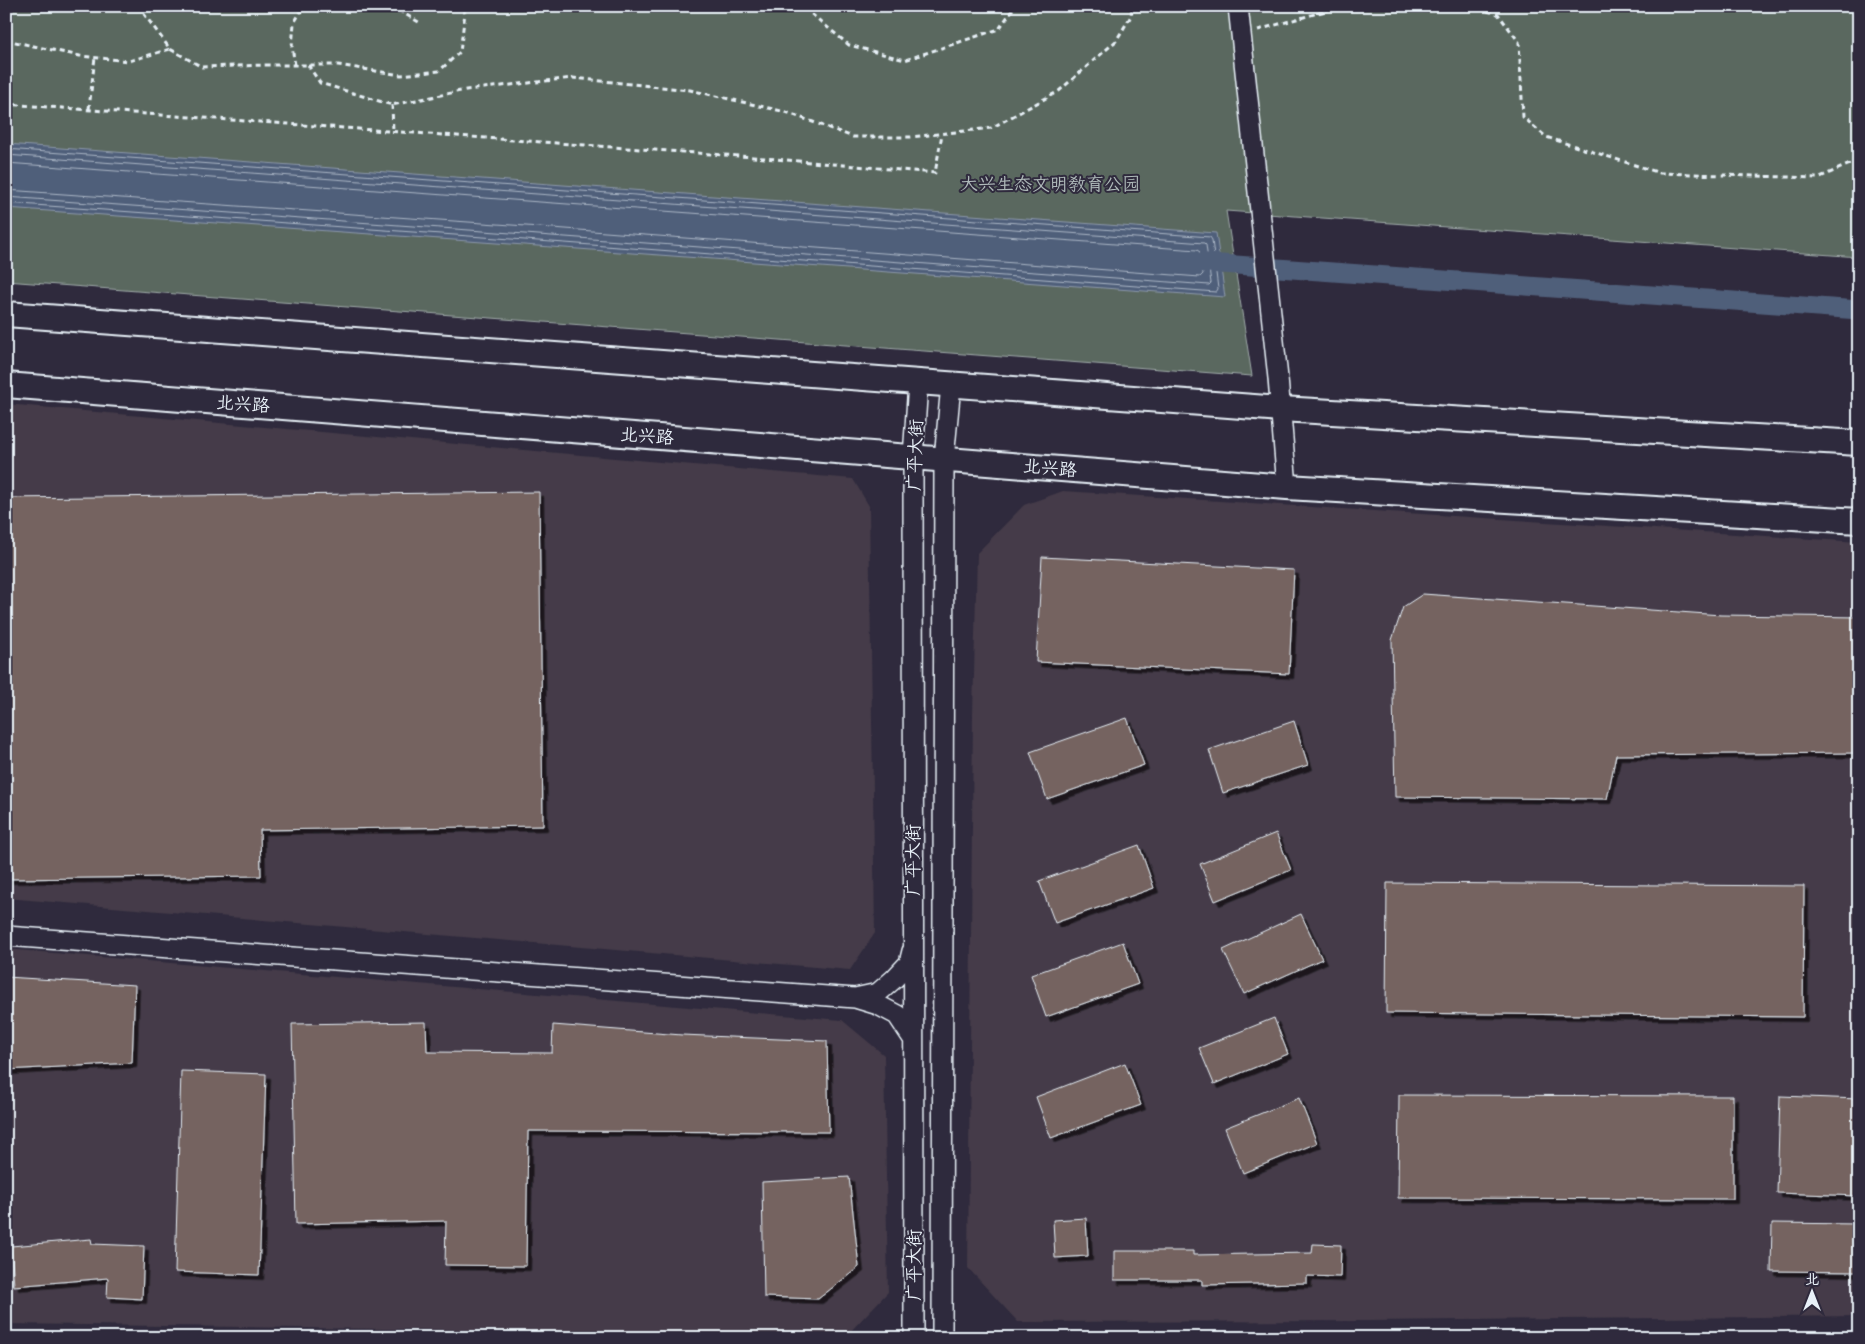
<svg xmlns="http://www.w3.org/2000/svg" width="1865" height="1344" viewBox="0 0 1865 1344" font-family="Mynerve,'LXGW WenKai TC',sans-serif">
<style>
.built{fill:#443b48}
.green{fill:#5a685e;stroke:#a1acab}
.water{fill:#505f7a;stroke:#8d99ac}
.lines{fill:none;stroke-linecap:round;stroke-linejoin:round}
.shore{stroke:#abb7c6;stroke-width:1}
.canal{stroke:#505f7a;stroke-width:19}
.building{fill:#746361;stroke:#e8f1f8;filter:url(#shadow)}
.minor-casing{stroke:#e8f1f8;stroke-width:22}
.major-casing{stroke:#e8f1f8;stroke-width:28}
.path{stroke:#e8f1f8;stroke-width:3;stroke-dasharray:5 4;stroke-linecap:butt}
.minor{stroke:#2f2a3d;stroke-width:19}
.major{stroke:#2f2a3d;stroke-width:24}
.labels{text-anchor:middle;stroke-width:4;stroke-linejoin:round;paint-order:stroke}
.park-label{font-size:18px;fill:#afbaba;stroke:#2f2a3d}
.street-label{font-size:18px;fill:#e8f1f8;stroke:#2f2a3d}
</style>
<defs>
<filter id="shadow"><feDropShadow dx="4.5" dy="4.5" stdDeviation="0" flood-color="#0009"/></filter>
</defs>
<rect width="100%" height="100%" fill="#2f2a3d"/>
<filter id="ink" filterUnits="userSpaceOnUse"><feTurbulence type="fractalNoise" baseFrequency=".02" numOctaves="2"/><feDisplacementMap in="SourceGraphic" scale="10" xChannelSelector="R" yChannelSelector="G"/><feConvolveMatrix kernelMatrix="1 2 1 2 8 2 1 2 1" color-interpolation-filters="sRGB"/></filter>
<g filter="url(#ink)">
<path class="built" d="M6 404 853 479 869 506 875 933 850 970 6 898Z
M1063 491 1859 542V1316L1370 1321 1018 1322 968 1268 973 713 977 553 1024 505Z
M6 949 842 1020 884 1055 888 1292 847 1335 6 1324Z"/>
<path class="green" d="M6 6H1859V257L1226 211 1252 376 6 281Z"/>
<path class="water" d="M6 144 1216 233 1225 297 524 245 6 208Z"/>
<g class="lines">
<path class="shore" d="M6 149 1210 237 1212 240 1218 289 1216 292 525 240 6 203
M6 155 1204 243 1206 245 1211 283 1209 285 525 234 6 197
M6 163 1197 250 1200 252 1203 274 1200 277 526 226 6 190"/>
<path class="canal" d="M1194 262 1859 310"/>
</g>
<path class="building" d="M539 492 543 826 260 830 261 876 6 879V498Z
M1042 557 1294 570 1289 674 1036 662Z
M1423 594 1721 615 1859 617V753L1616 755 1607 799 1395 797 1392 640 1403 607Z
M1127 718 1144 765 1047 799 1030 752Z
M1294 721 1308 765 1223 793 1209 750Z
M1276 833 1291 870 1215 901 1200 864Z
M1139 845 1154 888 1055 923 1039 881Z
M1387 883 1804 886 1803 1017 1386 1013Z
M1301 914 1322 959 1244 994 1223 950Z
M1123 942 1138 984 1046 1017 1031 975Z
M6 977 135 985 132 1063 6 1070Z
M1274 1018 1288 1054 1214 1084 1199 1048Z
M426 1022 427 1052 552 1053 553 1025 682 1035 827 1041 829 1132 528 1131 526 1266 445 1265 446 1221 296 1224 292 1024Z
M1125 1063 1141 1105 1051 1138 1036 1097Z
M181 1071 266 1074 259 1275 175 1272Z
M1399 1095 1733 1096V1199L1398 1198Z
M1780 1096 1859 1099V1196L1777 1193Z
M1299 1098 1317 1143 1243 1173 1225 1128Z
M849 1177 859 1267 818 1299 764 1297 762 1182Z
M1086 1218 1088 1256 1055 1258 1053 1220Z
M1772 1223 1859 1224V1272L1771 1271Z
M91 1239 92 1244 144 1246 142 1299 107 1297 108 1278 14 1286 11 1246Z
M1313 1244 1341 1245 1340 1277 1307 1276V1283L1202 1285V1280H1114V1251H1193V1255L1312 1253Z"/>
<g class="lines">
<g class="minor-casing">
<path id="minor" d="M1238 6 1278 378 1287 487
M6 936 855 998 878 1005 897 1015 913 1039
M855 998 878 993 894 979 909 963 912 951
M914 1338 913 457 918 383
M942 1338 944 459 951 385"/>
</g>
<g class="major-casing">
<path id="major" d="M6 314 1281 409 1859 443
M6 385 1287 487 1859 521"/>
</g>
<path class="path" d="M138 6 170 49 202 67 267 65H338L401 75 439 71 460 52 465 13 462 6
M391 6 422 24
M809 6V12L849 45 905 60 999 29 1015 6
M1470 6 1498 14 1519 42 1523 117 1546 137 1660 173 1818 178 1859 160
M1325 11 1342 6
M1258 30 1325 11V6
M6 40 80 56 129 61 170 49
M295 65 292 47 294 23 304 6
M308 65 320 83 392 105 466 90 573 78 690 90 786 112 853 137H911L991 128 1059 91 1116 41 1131 16 1132 6
M6 104 753 157 935 173 942 134
M392 105 393 131
M89 109 95 57"/>
<use href="#minor" class="minor"/>
<use href="#major" class="major"/>
</g>
</g>
<g class="labels">
<g class="park-label">
<text x="1050" y="190">大兴生态文明教育公园</text>
</g>
<g class="street-label">
<text transform="translate(243 404) rotate(4)" y="6">北兴路</text>
<text transform="translate(647 436) rotate(4)" y="6">北兴路</text>
<text transform="translate(915 455) rotate(-88)" y="6">广平大街</text>
<text transform="translate(1050 468) rotate(5)" y="6">北兴路</text>
<text transform="translate(913 860) rotate(-90)" y="6">广平大街</text>
<text transform="translate(914 1265) rotate(-90)" y="6">广平大街</text>
</g>
</g>
<rect width="1865" height="1344" fill="none" stroke="#2f2a3d" stroke-width="25"/>
<rect x="12" y="12" width="1840" height="1319" fill="none" stroke="#e8f1f8" stroke-width="2" filter="url(#ink)"/>
<g transform="translate(1812 1292)" stroke="#2f2a3d" stroke-width="4" paint-order="stroke">
<path d="M0-4L9 19L0 12L-9 19Z" fill="#e8f1f8"/>
<text y="-8" font-size="14" font-weight="bold" text-anchor="middle" fill="#e8f1f8">北</text>
</g>
</svg>
